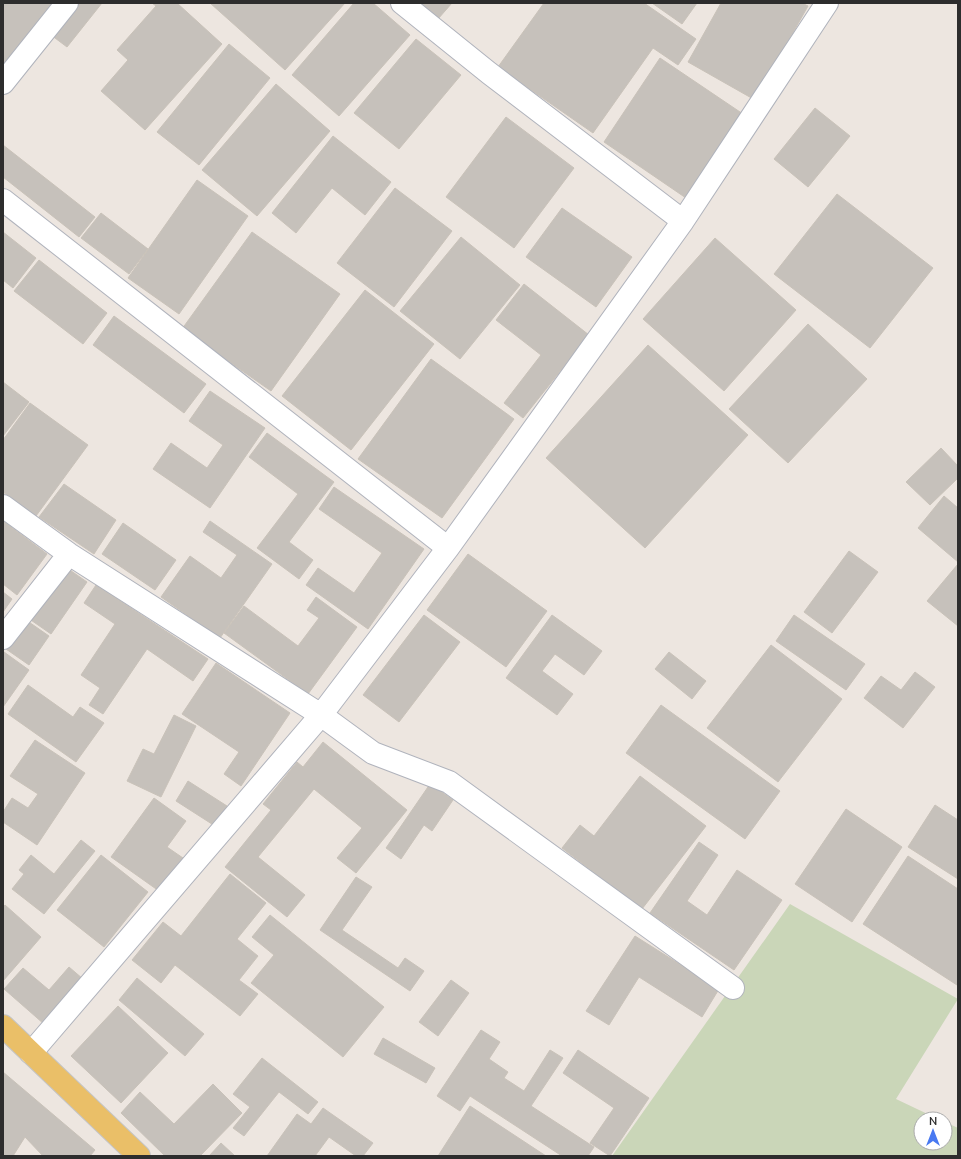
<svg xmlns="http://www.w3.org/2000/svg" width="961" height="1159" viewBox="0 0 961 1159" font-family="'Nunito Sans',sans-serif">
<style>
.cemetery{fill:#cad6b8}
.building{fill:#c6c1bb;stroke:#c9c2b9}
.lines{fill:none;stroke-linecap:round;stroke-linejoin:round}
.minor-casing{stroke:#b0b3bc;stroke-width:24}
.major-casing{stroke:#c4c4c4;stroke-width:24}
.minor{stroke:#fff;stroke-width:22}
.major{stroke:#eabf68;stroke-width:22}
</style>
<rect width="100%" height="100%" fill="#ede6e0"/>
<path class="cemetery" d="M790 904 958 999 896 1099 938 1119H921V1143H945V1122L958 1128V1156H612Z"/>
<path class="building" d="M3 3H58L3 72Z
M77 3H102L67 47 51 35Z
M152 3H177L222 44 145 130 101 91 128 60 117 50 156 6Z
M210 3H345L285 70Z
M354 3H373L410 35 339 116 292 75Z
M420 3H452L438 19Z
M544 3H644L696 39 678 65 653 48 593 133 498 67Z
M652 3H697L682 24Z
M721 3H802L808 6 755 100 688 62Z
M416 39 461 75 399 149 354 113Z
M229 44 270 78 199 165 157 132Z
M660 58 743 114 686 198 604 142Z
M276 84 330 131 257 216 202 170Z
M815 108 850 136 808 187 774 159Z
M506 117 574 168 514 248 446 197Z
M333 136 391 182 365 215 332 188 296 233 272 213Z
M3 145 95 217 79 237 3 177Z
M197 180 248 216 179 314 128 278Z
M395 188 452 231 394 307 337 263Z
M837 194 933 268 870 348 774 274Z
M562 208 632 257 596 307 526 257Z
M101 213 148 249 129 274 81 238Z
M3 232 36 258 13 288 3 280Z
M252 232 340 294 271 391 182 329Z
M461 237 520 285 460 359 400 311Z
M715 238 796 310 724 391 643 319Z
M39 260 107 313 83 344 14 291Z
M524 284 589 335 523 418 504 403 541 355 496 320Z
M365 290 434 344 351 450 282 396Z
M114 316 206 384 184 413 93 345Z
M808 324 867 379 788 463 729 409Z
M648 345 748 435 645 548 546 458Z
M431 359 514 419 442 518 358 459Z
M3 382 29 402 3 436Z
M210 391 265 428 210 508 153 469 171 443 207 468 223 445 189 421Z
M30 403 88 445 36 516 3 492V440Z
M267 433 334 482 289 542 313 560 299 579 257 548 298 494 249 457Z
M941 448 958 466V478L930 505 906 482Z
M64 484 116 520 94 554 39 517Z
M334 487 424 549 368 629 306 585 318 568 354 593 382 553 319 509Z
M944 496 958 508V562L918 528Z
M3 521 47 554 17 595 3 584Z
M210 521 272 564 220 638 161 597 190 556 221 578 237 555 203 532Z
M123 523 176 560 155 590 102 554Z
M849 551 878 572 832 633 804 612Z
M468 554 547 611 506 667 427 610Z
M958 564V626L927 601Z
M64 566 87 582 51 634 28 618Z
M96 585 208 659 193 681 147 649 103 714 89 705 100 688 81 675 115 624 84 603Z
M3 592 12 599 3 612Z
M316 597 357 627 308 694 224 633 244 606 298 646 319 618 307 610Z
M424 615 460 642 399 722 363 695Z
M552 615 602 651 584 675 555 654 542 671 573 694 557 715 506 678Z
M794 615 865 664 846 690 776 641Z
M26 620 49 636 29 665 6 649Z
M771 645 842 699 778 782 707 728Z
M4 652 29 670 3 707V654Z
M669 652 706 681 692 699 655 669Z
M216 663 290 713 241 786 224 774 239 752 182 714Z
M915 672 935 687 903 728 864 698 881 676 901 690Z
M28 685 73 717 80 707 104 723 76 762 8 714Z
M661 705 780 791 745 839 626 753Z
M174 715 196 726 161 797 127 781 143 749 154 754Z
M35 740 85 773 37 845 3 822V812L12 798 28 808 38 794 10 776Z
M323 742 407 810 356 873 337 858 362 828 314 789 258 857 305 895 287 917 225 867 271 810 263 804 297 762 303 767Z
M640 776 706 826 642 909 562 848 580 825 594 836Z
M188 781 227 806 215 826 176 801Z
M430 784 453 800 432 831 424 825 401 859 386 848Z
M154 798 186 821 167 847 183 858 159 891 111 857Z
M935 805 958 820V879L908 847Z
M846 809 902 847 852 922 795 884Z
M81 840 95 851 44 914 12 889 24 874 19 870 31 855 54 874Z
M699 842 718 855 687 901 707 915 737 870 782 900 734 970 650 913Z
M101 855 148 892 104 947 57 910Z
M908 856 958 889V982L957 985 863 924Z
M230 874 266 903 237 939 258 956 239 980 258 994 240 1016 175 965 161 983 132 960 163 922 181 936Z
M356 877 372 887 342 930 398 968 405 958 424 971 410 991 320 930Z
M5 905 41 937 3 981V907Z
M270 915 384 1007 343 1057 251 983 274 955 252 937Z
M635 936 719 989 702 1017 639 977 609 1025 586 1011Z
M69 967 83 979 44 1024 4 989 23 968 49 990Z
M137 978 204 1034 185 1056 119 1000Z
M451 980 469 993 438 1036 419 1022Z
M118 1006 168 1053 121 1103 71 1056Z
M481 1030 500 1042 489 1059 508 1072 504 1078 524 1091 550 1050 563 1058 531 1106 594 1147 588 1156H562L470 1096 460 1111 437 1096Z
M383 1038 435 1068 426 1083 374 1054Z
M578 1050 649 1098 610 1156 590 1143 614 1108 563 1073Z
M262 1058 318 1102 308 1114 279 1092 244 1136 233 1128 250 1107 233 1094Z
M3 1072 95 1150 90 1156H43L25 1137 13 1156H3Z
M213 1084 242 1113 200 1156H165L121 1113 140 1092 174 1124Z
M470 1106 546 1156H438Z
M323 1108 373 1143 363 1156H356L329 1137 315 1156H267L297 1114 311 1124Z
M221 1143 235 1156H209Z"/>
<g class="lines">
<g class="minor-casing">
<path id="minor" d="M402 3 489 73 683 221
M3 83 67 3
M3 200 448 548
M3 506 69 554 321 715 373 753 449 782 733 988
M3 638 69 554
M31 1053 321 715 448 548 683 221 827 3"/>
</g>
<g class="major-casing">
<path id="major" d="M3 1026 139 1156"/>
</g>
<use href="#minor" class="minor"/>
<use href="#major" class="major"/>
</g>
<rect width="961" height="1159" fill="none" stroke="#2d2d2d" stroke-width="8"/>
<g transform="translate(933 1131)"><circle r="19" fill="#ffffff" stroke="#ababab"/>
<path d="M0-3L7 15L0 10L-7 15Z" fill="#4979f1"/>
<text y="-6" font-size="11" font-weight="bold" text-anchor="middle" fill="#2d2d2d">N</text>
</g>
</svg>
